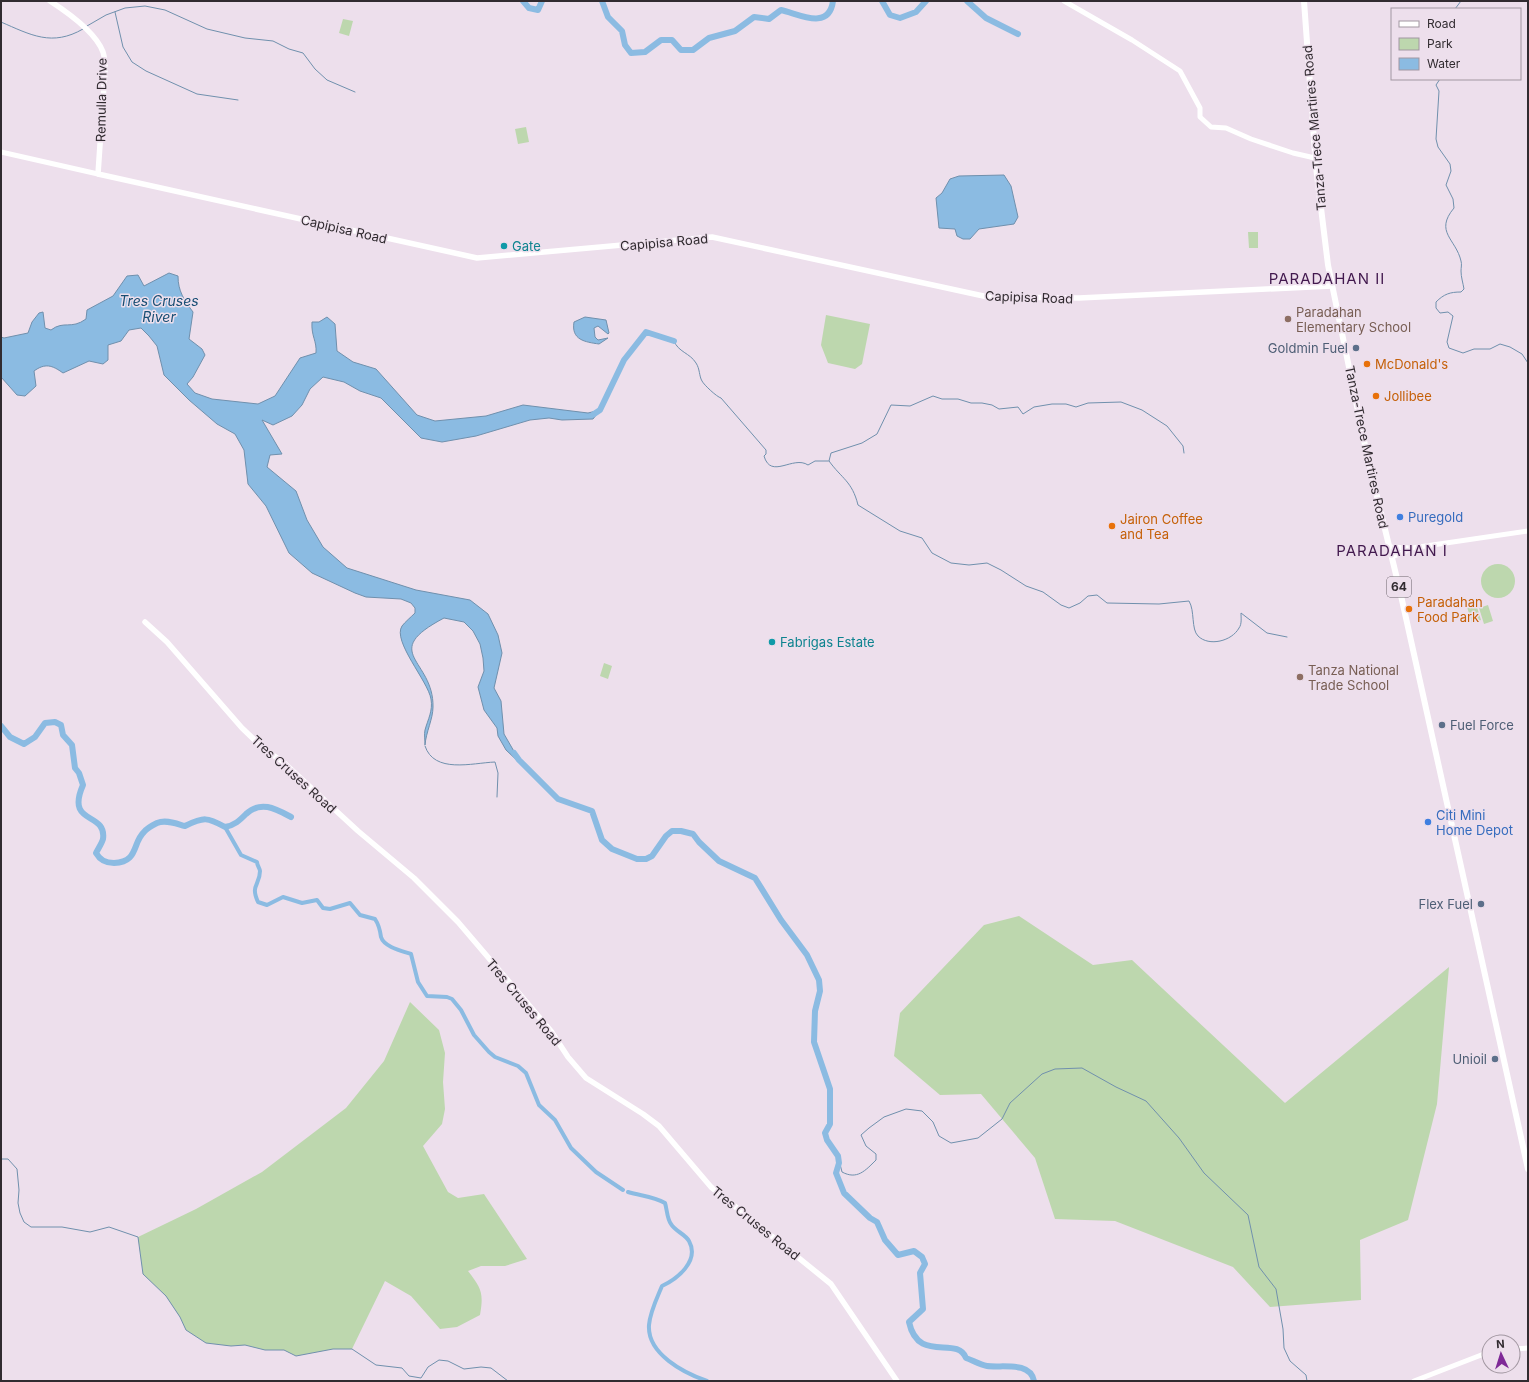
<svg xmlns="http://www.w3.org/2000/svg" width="1529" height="1382" viewBox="0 0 1529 1382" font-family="Inter,sans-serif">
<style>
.green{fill:#bdd7ae}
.water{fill:#8bbbe2;stroke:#7090ad}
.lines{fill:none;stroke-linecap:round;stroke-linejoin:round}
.stream{stroke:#7090ad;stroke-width:1}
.canal{stroke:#8bbbe2;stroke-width:4}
.river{stroke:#8bbbe2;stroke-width:6}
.tertiary{stroke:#fff;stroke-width:5}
.secondary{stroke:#fff;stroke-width:5.5}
.primary{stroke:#fff;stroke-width:6}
.culture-dot{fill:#0f9aa8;stroke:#eddfec;stroke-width:1.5}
.education-dot{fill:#8d6e63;stroke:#eddfec;stroke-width:1.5}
.service-dot{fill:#5c6f8a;stroke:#eddfec;stroke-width:1.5}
.food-dot{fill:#e8710a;stroke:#eddfec;stroke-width:1.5}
.shop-dot{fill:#3f7fe0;stroke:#eddfec;stroke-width:1.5}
.labels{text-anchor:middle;stroke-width:3;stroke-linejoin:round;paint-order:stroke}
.shield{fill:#eddfec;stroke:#696168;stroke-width:1}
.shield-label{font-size:12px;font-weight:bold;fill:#312b30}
.street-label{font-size:13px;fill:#312b30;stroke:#eddfec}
.culture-label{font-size:13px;fill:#0d838f;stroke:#eddfec;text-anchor:start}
.education-label{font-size:13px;fill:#785e54;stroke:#eddfec;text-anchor:start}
.service-label{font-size:13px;fill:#4e5e75;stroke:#eddfec;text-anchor:end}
.food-label{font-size:13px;fill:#c56008;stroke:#eddfec;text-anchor:start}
.shop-label{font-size:13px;fill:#366cbe;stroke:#eddfec;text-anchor:start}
.water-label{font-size:14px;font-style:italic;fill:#184e74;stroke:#eddfec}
.quarter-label{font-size:15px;letter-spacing:1px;fill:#42194e;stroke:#eddfec}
</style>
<rect width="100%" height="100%" fill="#eddfec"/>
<path class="green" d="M343 19 353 21 349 36 339 33Z
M526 127 529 142 518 144 515 129Z
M1248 232H1258V248H1249Z
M826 315 870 324 862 364 855 369 828 363 821 345Z
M1481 581a17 17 0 1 1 34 0a17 17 0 1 1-34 0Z
M1476 604 1481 620 1472 623 1467 607Z
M1488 605 1493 621 1484 624 1479 608Z
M604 663 612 666 608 679 600 676Z
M1019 916 1093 965 1132 960 1285 1103 1449 967 1437 1104 1408 1220 1360 1240 1361 1300 1270 1307 1233 1267 1115 1221 1055 1219 1035 1158 981 1094 940 1095 894 1056 900 1013 984 925Z
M410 1002 439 1030 445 1053 443 1082 445 1109 442 1124 423 1146 448 1192 458 1198 484 1194 527 1259 505 1266H481L468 1271C481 1288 484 1292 480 1315L457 1327 440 1329 411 1296 385 1281 352 1349H333L296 1356 284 1350H265L245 1345 231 1346 206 1343 186 1330 180 1317 166 1296 143 1274 138 1237 196 1209 262 1172 346 1108 384 1061Z"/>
<path class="water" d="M1004 175 1011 186 1018 217 1014 224 979 229 970 239H963L957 236 955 229 939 228 936 198 942 193 950 179 959 176Z
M169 273 178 276C178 291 184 300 193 312L189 339 202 349 205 355 193 377 187 384 195 393 212 399 258 404 275 396 300 358 316 353C317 341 311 336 312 322H319L327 317 335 324 337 351 353 362 376 369 417 415 435 421 486 416 523 405 588 413 600 410 593 419 562 420 549 418 530 420 476 436 442 442 421 438 381 398 360 391 344 382 323 377 310 389 302 405 292 416 273 425 262 420 282 454 270 455 267 467 296 491 307 520 323 547 347 568 416 590 470 600 488 614 498 635 502 653 494 688 501 701 504 734 519 760 558 799 506 750 498 736 497 728 484 710 478 687 484 671 483 658 480 644 473 631 464 622 444 618C378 653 434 659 433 707 433 719 426 732 425 745 425 740 424 734 425 730 428 719 433 711 431 699 428 681 392 641 402 626 405 622 411 617 415 613V608L411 603 401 599 366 597 355 593 312 573 289 553 266 506 248 484 244 450 235 434 217 424 189 400 164 375 157 346 149 336 141 328 129 330 121 341 108 345V360L103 364 89 361 63 373C52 365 45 363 34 371L36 386 25 396 17 395 1 377V337L4 338 28 333 32 322 39 313 43 312 45 328 51 330C64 320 71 330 86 319L87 310 113 296 127 276 138 275 144 286Z
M585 317 606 320 609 333 608 334 598 326 594 328 595 337 598 340 608 338 599 344C585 342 571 340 574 322Z"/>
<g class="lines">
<path class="stream" d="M1455 9 1461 1
M115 12 123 47 132 62 146 71 197 94 238 100
M1 22C31 35 52 47 83 29
M87 26 106 15 125 8 145 6 165 10 207 29 245 38 273 41 289 49 303 53 315 69 327 80 355 92
M1440 79 1436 85 1439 91 1436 139 1438 147 1450 164 1451 171 1446 185 1453 199 1454 208C1434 232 1456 239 1461 261 1462 264 1461 268 1461 271 1461 277 1463 283 1464 289L1461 292C1450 292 1444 294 1436 302V308L1440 313 1448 312 1453 316 1447 342 1449 348 1463 353 1474 349H1490L1500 344 1510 347 1522 354 1528 363
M674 341C678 352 690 353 696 363 700 369 699 376 702 381 704 385 717 397 721 398L766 450V454L764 456C771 480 793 455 808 465L815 461H828
M829 461C842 479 852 481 858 505L900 531 922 538 932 553 951 563 969 565 987 563 1001 570 1026 586 1043 592 1061 605 1069 608 1080 603 1088 596 1097 595 1107 603 1159 604 1189 601C1195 611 1191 629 1198 636 1209 647 1232 641 1239 628 1242 624 1241 618 1241 613L1267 633 1287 637
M829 461 831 453 862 443 877 434 891 405 910 406 933 396 942 399H958L971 403H982L992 405 999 409 1018 407 1023 414 1034 407 1052 404H1066L1076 407 1088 403 1121 402 1142 410 1167 426 1183 446 1184 453
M425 746C434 774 472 763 495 762L498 773 497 797
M838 1156 842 1172C857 1180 865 1171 876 1160V1154L866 1146 861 1135 869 1128 884 1117 906 1109 922 1111 933 1122 939 1136 951 1143 978 1138 1002 1119 1010 1103 1042 1074 1055 1069 1082 1068 1116 1087 1146 1101 1179 1138 1204 1173 1248 1215 1259 1267 1276 1289 1283 1329 1284 1348 1290 1361 1306 1375 1307 1381
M1 1159H8L17 1169 19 1190 18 1203 20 1213 24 1222 31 1227H62L90 1232 109 1227 138 1237 143 1274 166 1296 180 1317 186 1330 206 1343 231 1346 245 1345 265 1350H284L296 1356 333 1349H352L376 1365 402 1368 409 1376 421 1378 428 1367 439 1360 448 1361 464 1369 481 1367 491 1368 508 1381"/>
<path class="canal" d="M225 827 241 855 257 862C257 865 260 869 260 871 260 885 250 885 258 902L267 905 283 897 302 903 317 900 323 908 330 909 350 903 360 915 375 919C379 925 380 929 381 937 384 947 402 951 411 954L418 982 427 996 447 997 452 999 461 1010 474 1035 489 1052 495 1057 518 1066 526 1073 539 1105 555 1120 571 1148 596 1172 623 1190
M628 1192C641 1196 653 1196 665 1203 667 1209 667 1219 671 1224 675 1231 685 1234 689 1241 700 1261 677 1279 662 1286 657 1298 650 1312 649 1325 647 1354 684 1373 707 1381"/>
<path class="river" d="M523 1 529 8 538 10 542 1
M602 1 608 17 622 31 625 45 631 53 645 52 661 40H672L681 50H693L709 38 735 31 754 17 769 19 781 10C799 14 829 31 833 1
M882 1 890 15 900 18 916 12 926 1
M967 1 986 18 1018 34
M594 414 600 410 624 360 646 332 674 341
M1 726 10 737 24 744 35 737 45 723 55 722 61 725 63 735 72 745 75 768 79 773 83 785C65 826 107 811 103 839 102 843 98 849 96 853 100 860 105 863 114 863 139 862 132 843 144 832 147 828 153 825 157 823 166 819 177 824 185 826 204 817 207 817 225 827 235 825 239 821 246 814 261 800 276 809 291 817
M514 753 519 760 558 799 592 811 602 840 612 849 637 859H646L652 856 666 836 672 831H681L693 834 699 842 719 861 755 878 781 920 807 955 819 980 820 991 815 1011 814 1042 830 1089V1124L825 1133 827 1140 838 1156 839 1163 836 1173 844 1193 870 1218 877 1222 885 1240 898 1255 914 1251 922 1257 925 1264 920 1273 923 1309 909 1322C918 1364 957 1335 966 1358 972 1360 980 1365 987 1366 1002 1368 1030 1361 1034 1381"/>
<path class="tertiary" d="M1064 1 1132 40 1180 71 1200 108V117L1211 127 1226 128 1251 139 1293 153 1315 158
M1 152 98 174
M1389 547 1412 548 1528 531
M1392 557 1411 549
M1513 1349 1528 1348
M1414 1381 1489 1352"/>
<path class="secondary" d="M50 1C67 12 96 33 103 52 105 58 105 65 105 71L98 174 477 258 712 237 988 297 1079 298 1332 286
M145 622 167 642 242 728 265 750 282 761 358 831 414 878 458 922 551 1031 568 1057 586 1078 643 1114 659 1126 711 1187 831 1284 897 1381"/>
<path class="primary" d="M1304 1 1316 167 1328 265 1367 455 1400 591 1528 1169"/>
</g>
<g class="culture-dot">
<circle cx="504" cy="246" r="4"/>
<circle cx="772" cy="642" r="4"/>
</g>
<g class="education-dot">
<circle cx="1288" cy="319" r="4"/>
<circle cx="1300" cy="677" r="4"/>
</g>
<g class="service-dot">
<circle cx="1356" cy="348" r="4"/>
<circle cx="1442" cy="725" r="4"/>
<circle cx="1481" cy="904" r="4"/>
<circle cx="1495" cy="1059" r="4"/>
</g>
<g class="food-dot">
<circle cx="1367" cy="364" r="4"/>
<circle cx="1376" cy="396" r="4"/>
<circle cx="1112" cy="526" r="4"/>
<circle cx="1409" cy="609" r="4"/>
</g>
<g class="shop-dot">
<circle cx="1400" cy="517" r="4"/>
<circle cx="1428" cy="822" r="4"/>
</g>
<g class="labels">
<rect class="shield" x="1387" y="577" width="24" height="20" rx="3"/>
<g class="shield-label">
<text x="1399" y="591">64</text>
</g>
<g class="street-label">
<text transform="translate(101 100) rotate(-89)" y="5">Remulla Drive</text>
<text transform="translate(1314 128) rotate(-95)" y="5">Tanza-Trece Martires Road</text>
<text transform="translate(344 229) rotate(13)" y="5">Capipisa Road</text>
<text transform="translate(664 242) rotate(-5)" y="5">Capipisa Road</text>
<text transform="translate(1029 297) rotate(2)" y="5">Capipisa Road</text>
<text transform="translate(1367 447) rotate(78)" y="5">Tanza-Trece Martires Road</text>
<text transform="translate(294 774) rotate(42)" y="5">Tres Cruses Road</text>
<text transform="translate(524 1002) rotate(50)" y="5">Tres Cruses Road</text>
<text transform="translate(756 1223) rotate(39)" y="5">Tres Cruses Road</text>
</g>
<g class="culture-label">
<text x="512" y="251">Gate</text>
<text x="780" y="647">Fabrigas Estate</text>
</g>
<g class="education-label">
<text x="1296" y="317">Paradahan<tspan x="1296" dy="15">Elementary School</tspan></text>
<text x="1308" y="675">Tanza National<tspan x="1308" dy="15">Trade School</tspan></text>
</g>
<g class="service-label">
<text x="1348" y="353">Goldmin Fuel</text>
<text x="1450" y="730" text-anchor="start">Fuel Force</text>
<text x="1473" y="909">Flex Fuel</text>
<text x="1487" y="1064">Unioil</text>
</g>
<g class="food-label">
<text x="1375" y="369">McDonald's</text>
<text x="1384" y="401">Jollibee</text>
<text x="1120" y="524">Jairon Coffee<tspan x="1120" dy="15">and Tea</tspan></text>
<text x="1417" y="607">Paradahan<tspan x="1417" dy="15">Food Park</tspan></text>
</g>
<g class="shop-label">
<text x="1408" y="522">Puregold</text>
<text x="1436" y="820">Citi Mini<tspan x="1436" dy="15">Home Depot</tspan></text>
</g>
<g class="water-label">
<text x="159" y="306">Tres Cruses<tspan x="159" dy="16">River</tspan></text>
</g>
<g class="quarter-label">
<text x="1327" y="284">PARADAHAN II</text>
<text x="1392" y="556">PARADAHAN I</text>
</g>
</g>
<rect width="1529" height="1382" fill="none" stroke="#312b30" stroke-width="4"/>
<rect x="1391" y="8" width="130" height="72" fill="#eddfec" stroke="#a297a1"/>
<rect x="1399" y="21" width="20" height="6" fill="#ffffff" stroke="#a297a1"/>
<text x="1427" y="28" font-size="12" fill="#312b30">Road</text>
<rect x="1399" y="38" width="20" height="12" fill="#bdd7ae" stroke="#a297a1"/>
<text x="1427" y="48" font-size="12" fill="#312b30">Park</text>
<rect x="1399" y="58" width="20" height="12" fill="#8bbbe2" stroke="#a297a1"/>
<text x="1427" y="68" font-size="12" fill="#312b30">Water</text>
<g transform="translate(1501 1354) rotate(356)"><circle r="19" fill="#eddfec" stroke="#a297a1"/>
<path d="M0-3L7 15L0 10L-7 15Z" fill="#7f2997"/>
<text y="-6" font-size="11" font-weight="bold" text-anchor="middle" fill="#312b30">N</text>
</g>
</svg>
